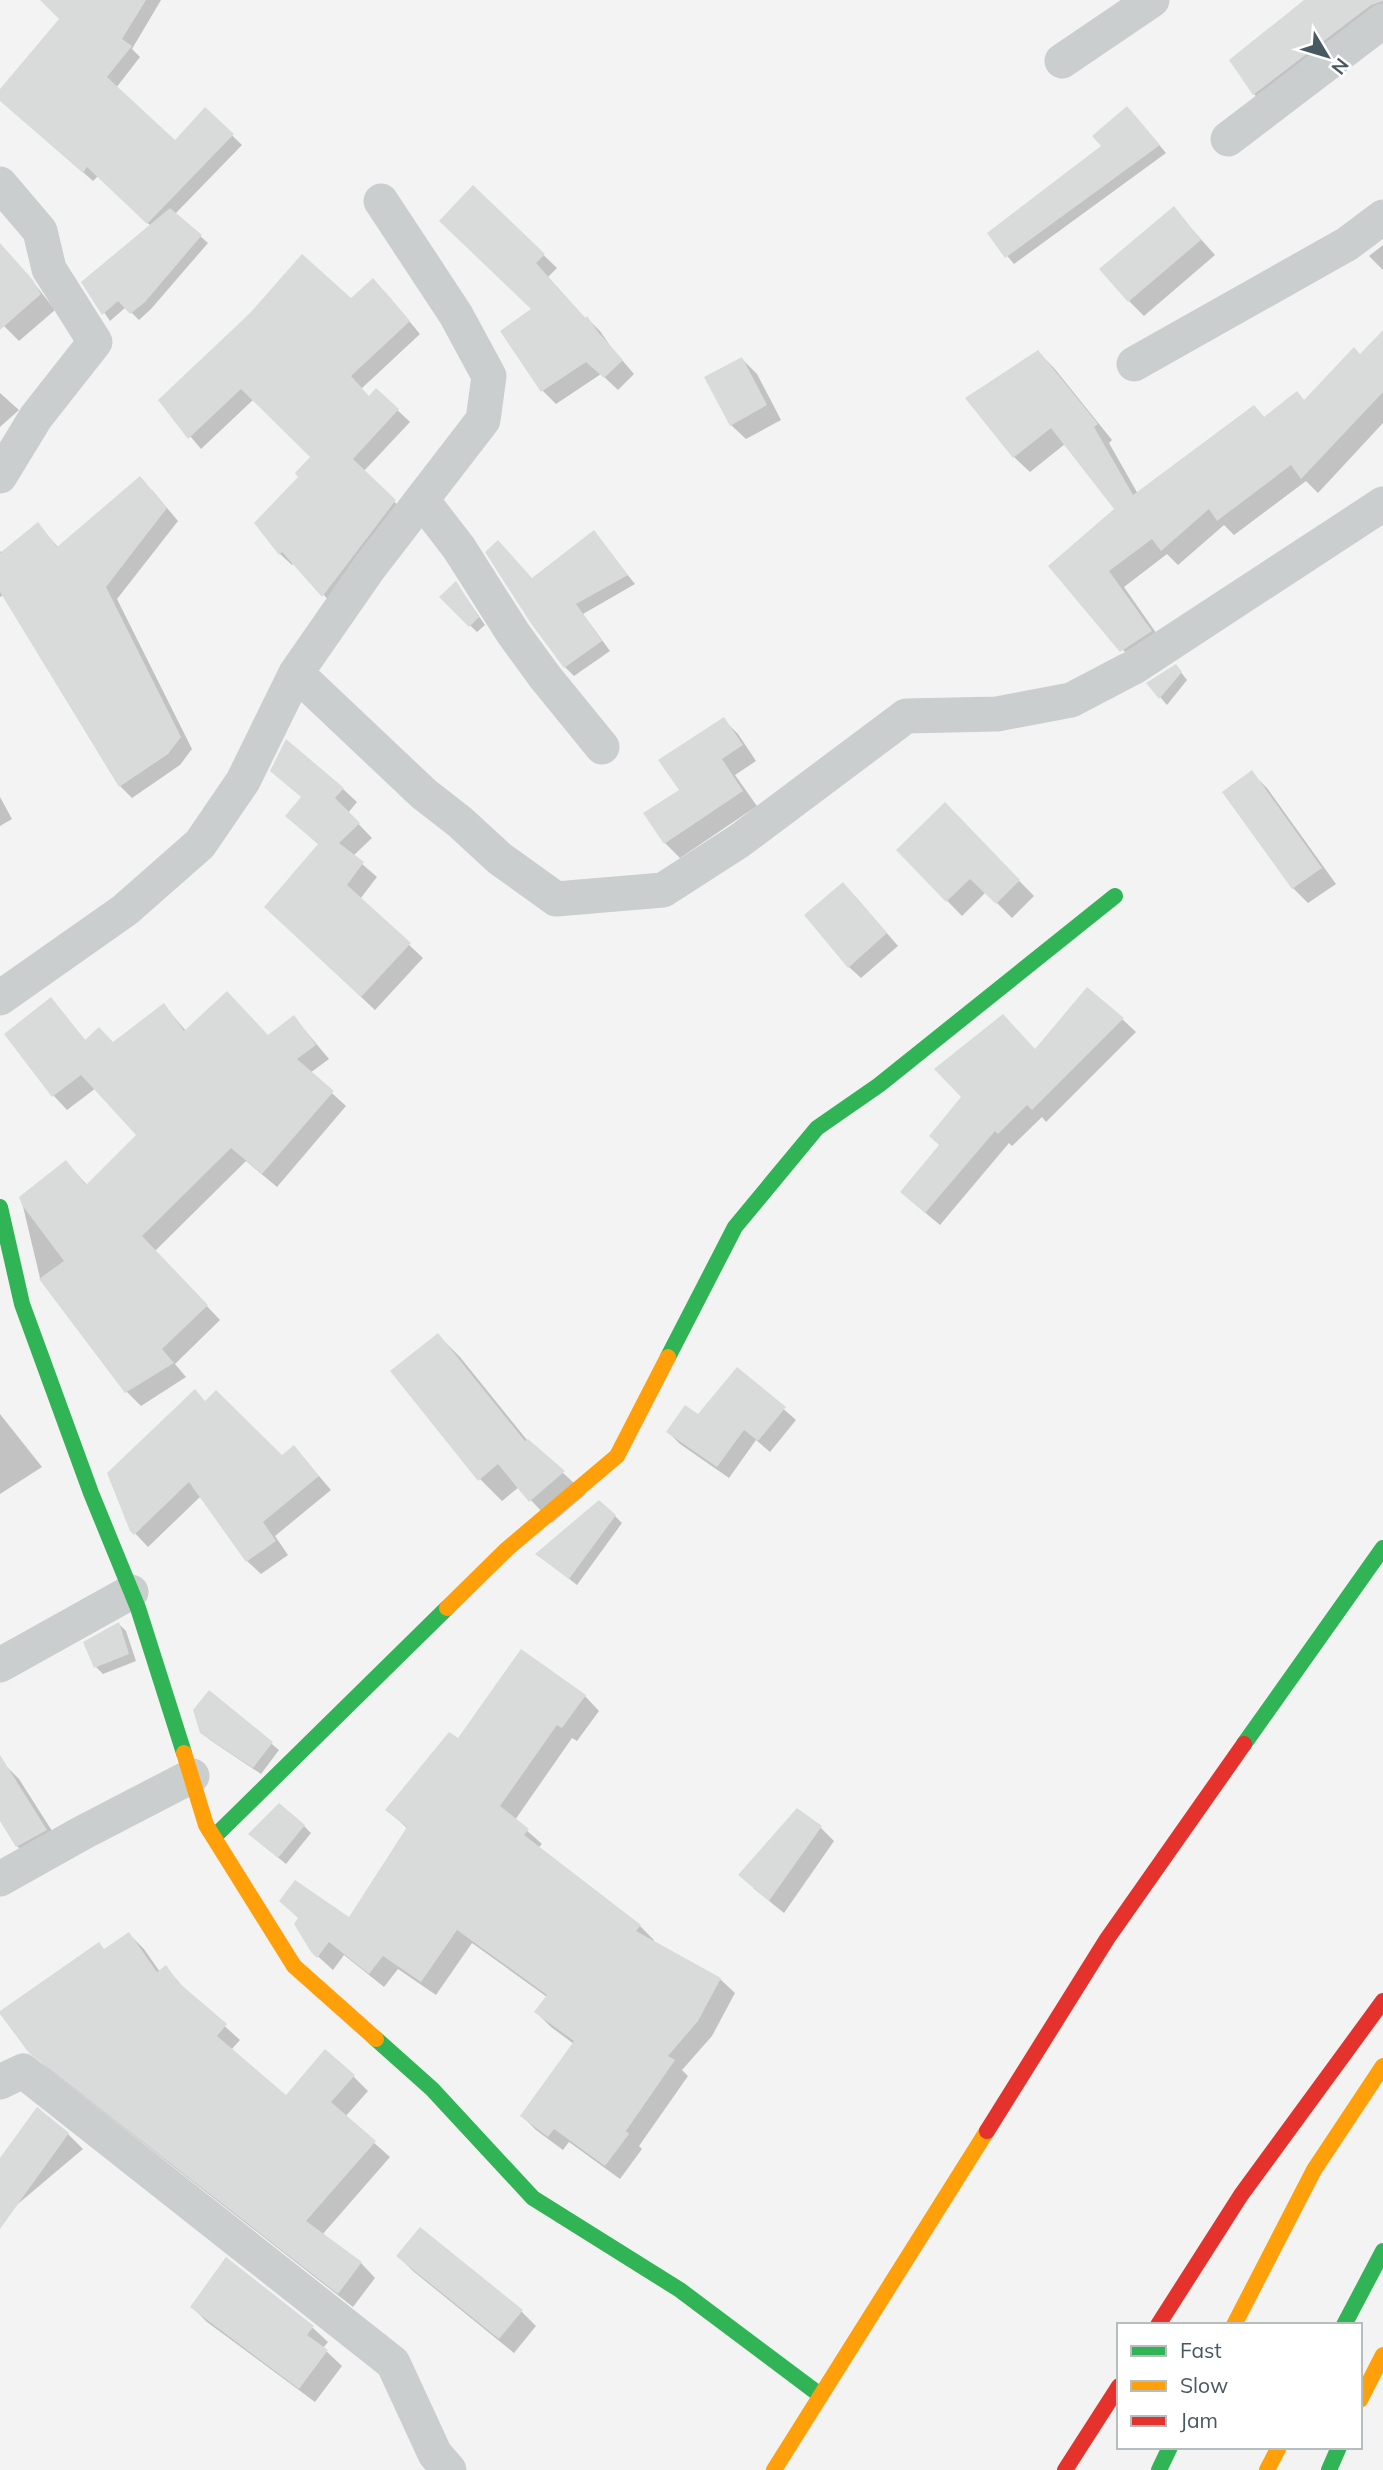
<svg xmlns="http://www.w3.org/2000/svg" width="1383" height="2470" viewBox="0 0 1383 2470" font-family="Mulish,sans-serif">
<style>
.shadow{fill:#0003}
.building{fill:#d9dbdb}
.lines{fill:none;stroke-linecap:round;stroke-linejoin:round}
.street{stroke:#cacecf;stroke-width:35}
.fast{stroke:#30b455;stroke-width:16}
.slow{stroke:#ff9f0a;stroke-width:16}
.jam{stroke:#e5322d;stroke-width:16}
</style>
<rect width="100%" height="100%" fill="#f3f3f3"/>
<path class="shadow" d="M42 0H161L132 49 140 57 116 88 175 142 206 110 242 145 175 214 208 243 151 309 139 320 126 307 110 321 84 283 151 226 98 176 93 181 0 99V92L61 19Z
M1307 0H1383V23L1269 109 1254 94Z
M1134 115 1166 153 1014 264 989 234 1103 147Z
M473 187 557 268 548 277 586 319 587 318 600 331 611 347 634 374 618 390 601 374 556 404 543 391 534 309Z
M1174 209 1215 255 1144 316 1129 301Z
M1383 245V270L1369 256Z
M0 270 27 274 55 310 19 341 0 322Z
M385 292 420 334 361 389 369 398 376 390 410 422 363 472 406 513 335 607 294 563 292 565 280 554 256 523 301 477 312 457 254 399 201 449 160 400 351 300Z
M1383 333V423L1318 493 1306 481 1234 535 1224 525 1178 565 1167 554 1124 587 1166 647 1137 666 1051 566 1117 509 1065 444 1030 472 1014 457 1038 352 1054 368 1112 440 1109 443 1138 494 1254 407 1265 418 1305 402 1360 356Z
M742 359 757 374 781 420 746 439 731 425Z
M0 393 19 410 0 427Z
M152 490 178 521 117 599 192 749 180 765 132 798 120 786 4 595 0 597V551L2 553 38 525 59 548Z
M594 533 635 584 583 614 610 651 574 676 565 667 533 580Z
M456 583 485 625 477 632 441 597Z
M1176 666 1187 680 1167 705 1149 684Z
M723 719 738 734 756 761 735 775 757 806 680 858 665 843 681 790Z
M1252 773 1267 788 1336 884 1308 903 1293 888 1225 792Z
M343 789 357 802 348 813 372 838 353 856 377 877 360 899 423 958 375 1010 280 921 319 845 287 816Z
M0 797 12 819 0 826Z
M945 804 1034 896 1012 918 986 892 962 916 898 850Z
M855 896 898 946 861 978 849 967Z
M51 999 86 1041 114 1044 164 1005 186 1031 268 1037 294 1017 329 1059 310 1073 346 1106 277 1187 246 1161 155 1251 220 1320 175 1364 186 1377 141 1406 127 1392 40 1278 21 1198 66 1162 88 1186 139 1136 96 1088 67 1110 54 1096 6 1034Z
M1122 1019 1136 1032 1046 1122 1042 1117 1012 1146 1009 1143 940 1225 916 1205 941 1146 1036 1051Z
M438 1335 460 1357 527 1440 586 1494 552 1523 519 1487 502 1501 480 1479Z
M738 1369 796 1420 770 1452 756 1440 729 1478 680 1444 668 1432 698 1416Z
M206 1402 282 1457 294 1447 331 1490 275 1536 288 1555 261 1574 247 1561 201 1496 148 1547 132 1530Z
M0 1414 42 1467 0 1494Z
M615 1516 622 1523 577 1585 545 1560Z
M119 1624 126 1631 136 1661 103 1674 96 1667Z
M209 1692 279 1750 261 1774 210 1740 202 1733Z
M585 1696 599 1711 577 1741 572 1738 515 1820 542 1844 538 1848 640 1926 654 1940 653 1942 720 1979 735 1993 712 2036 682 2070 688 2076 639 2146 642 2149 620 2179 569 2142 563 2150 536 2130 522 2116 574 2044 551 2027 536 2012 547 1997 472 1943 436 1995 398 1969 384 1987 344 1955 333 1970 312 1951 350 1920 408 1829 387 1810 458 1740Z
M4 1764 19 1779 61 1845 32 1861 17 1846 0 1818V1767Z
M797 1810 821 1828 834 1841 784 1913 753 1888Z
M304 1826 311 1833 286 1864 258 1841Z
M129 1934 144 1949 160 1972 166 1967 188 1993 240 2040 231 2050 286 2097 353 2076 368 2091 345 2117 390 2157 322 2235 361 2263 375 2278 353 2307 46 2067 31 2051 105 1951Z
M68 2134 83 2149 0 2219V2161Z
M398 2256 521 2311 536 2326 514 2353 413 2271Z
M192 2307 313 2328 328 2342 323 2348 342 2366 315 2402 207 2322Z"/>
<path class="building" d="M40 0H146L122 39 132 46 107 77 175 140 205 107 234 134 147 224 87 167 83 173 0 101V89L59 19Z
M1304 0H1383V1L1371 5 1253 95 1229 60Z
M1127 106 1160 145 1005 258 987 233 1101 146 1092 136Z
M473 185 545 254 536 263 585 318 587 316 598 332 623 360 604 378 586 362 541 392 500 331 531 309 439 221Z
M1174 206 1201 240 1128 302 1099 269Z
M170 208 202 235 145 302 130 314 118 301 102 315 81 282Z
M0 243 32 279 41 294 0 330Z
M302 254 351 298 373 278 410 321 351 376 369 396 376 388 399 409 353 459 396 500 322 597 282 552 279 555 254 523 298 477 295 473 310 457 241 389 188 439 158 400 250 313Z
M1383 330V392L1301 479 1291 465 1217 521 1209 509 1161 551 1152 539 1109 571 1152 631 1120 652 1048 566 1114 509 1051 428 1013 458 965 398 1038 350 1098 424 1094 427 1133 495 1254 405 1264 417 1297 391 1304 400 1354 347 1360 354Z
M742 357 767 405 730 426 704 377Z
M140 476 167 508 106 587 181 737 168 754 119 787 0 592V553L38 522 57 547Z
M594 530 628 575 576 604 602 641 564 668 530 622 485 552 498 540 532 578Z
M456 581 479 617 469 627 439 597Z
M1176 664 1182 672 1159 699 1146 683Z
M724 717 743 745 722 759 743 791 664 844 643 813 679 790 658 760Z
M286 739 344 788 335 798 360 823 339 843 364 862 347 885 411 943 361 997 264 907 318 844 285 816 301 797 270 771Z
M1252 770 1322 868 1292 889 1222 792Z
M945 802 1020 880 996 904 970 879 946 902 896 850Z
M843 882 887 933 848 968 804 915Z
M1087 987 1124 1018 1032 1110 1027 1105 998 1134 995 1131 925 1213 900 1192 939 1145 929 1136 961 1097 934 1069 1003 1014 1035 1049Z
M227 991 268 1035 294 1015 316 1045 297 1059 334 1091 262 1174 231 1148 142 1236 208 1305 162 1349 174 1363 125 1393 39 1279 64 1261 22 1205 19 1197 66 1160 86 1185 136 1135 81 1075 52 1097 4 1034 51 997 85 1040 99 1027 113 1042 164 1003 184 1031Z
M438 1333 525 1441 528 1439 565 1471 529 1502 498 1464 478 1481 390 1371Z
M737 1367 786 1407 758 1441 744 1430 717 1467 666 1432 685 1405 698 1414Z
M195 1389 205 1401 216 1390 282 1455 294 1445 319 1476 263 1522 276 1541 246 1562 189 1482 134 1535 130 1531 107 1473Z
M599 1500 616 1515 569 1579 535 1554Z
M119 1622 129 1654 94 1668 83 1642Z
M521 1649 586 1695 562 1728 557 1725 500 1806 529 1829 524 1835 641 1925 636 1931 721 1978 698 2021 668 2056 675 2060 626 2131 629 2134 605 2166 554 2129 548 2137 520 2116 574 2041 534 2012 547 1995 457 1930 421 1982 383 1956 369 1974 329 1942 317 1958 311 1952 294 1924 298 1918 279 1901 295 1880 349 1917 407 1827 385 1810 449 1732 458 1738Z
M209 1690 273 1742 253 1768 200 1733 193 1710Z
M0 1755 47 1830 16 1847 0 1821Z
M279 1803 305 1825 278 1858 248 1834Z
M797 1808 822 1826 769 1901 738 1875Z
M129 1932 157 1972 166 1965 178 1982 227 2024 217 2036 286 2095 325 2049 355 2075 331 2102 376 2141 306 2221 362 2262 338 2294 29 2053 0 2014V2011L99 1942 104 1949Z
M37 2107 69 2133 0 2229V2158Z
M420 2227 523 2310 499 2339 396 2256Z
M226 2257 314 2326 307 2335 328 2350 299 2389 190 2307Z"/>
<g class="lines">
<path class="street" d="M1062 61 1152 0
M1228 139 1383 21
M1134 364 1347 244 1383 217
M0 476 36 417 95 342 49 269 40 231 0 184
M422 500 459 548 513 633 545 677 602 747
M296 673 424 794 460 822 499 858 556 899 663 890 739 841 906 716 997 714 1071 700 1134 667 1383 504
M0 998 125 910 200 844 243 781 296 673 369 568 483 420 489 376 456 315 381 201
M0 1665 131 1592
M0 1879 82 1833 192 1776
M0 2082 23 2071 393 2363 435 2454 449 2470"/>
<path class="fast" d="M0 1207 22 1304 91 1493 138 1608 184 1753
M668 1357 735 1227 817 1128 879 1085 1115 896
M1244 1744 1383 1548
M214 1837 447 1608
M376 2039 432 2089 533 2198 680 2290 820 2395
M1344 2325 1383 2251
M1159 2470 1170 2447
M1329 2470 1339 2447"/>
<path class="slow" d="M447 1608 507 1549 617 1456 668 1357
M184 1753 206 1825 294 1966 376 2039
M1234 2325 1314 2170 1383 2066
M1360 2400 1383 2355
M774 2470 987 2131
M1267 2470 1279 2447"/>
<path class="jam" d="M987 2131 1107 1939 1244 1744
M1158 2325 1241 2195 1383 2001
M1065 2470 1119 2386"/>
</g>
<rect x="1117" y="2323" width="245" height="126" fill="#ffffff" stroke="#b6bdc0" stroke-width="2"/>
<rect x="1131" y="2346" width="35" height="10" fill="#30b455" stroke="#b6bdc0" stroke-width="2"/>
<text x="1180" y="2358" font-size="21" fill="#495961">Fast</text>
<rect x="1131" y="2381" width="35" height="10" fill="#ff9f0a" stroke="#b6bdc0" stroke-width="2"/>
<text x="1180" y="2393" font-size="21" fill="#495961">Slow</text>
<rect x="1131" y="2416" width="35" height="10" fill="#e5322d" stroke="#b6bdc0" stroke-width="2"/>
<text x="1180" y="2428" font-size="21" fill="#495961">Jam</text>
<g transform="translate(1327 56) rotate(128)" stroke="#ffffff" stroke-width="5" paint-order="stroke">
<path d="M0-5L12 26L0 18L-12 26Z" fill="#495961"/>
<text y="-10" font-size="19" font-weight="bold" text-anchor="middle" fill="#495961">N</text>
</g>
</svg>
